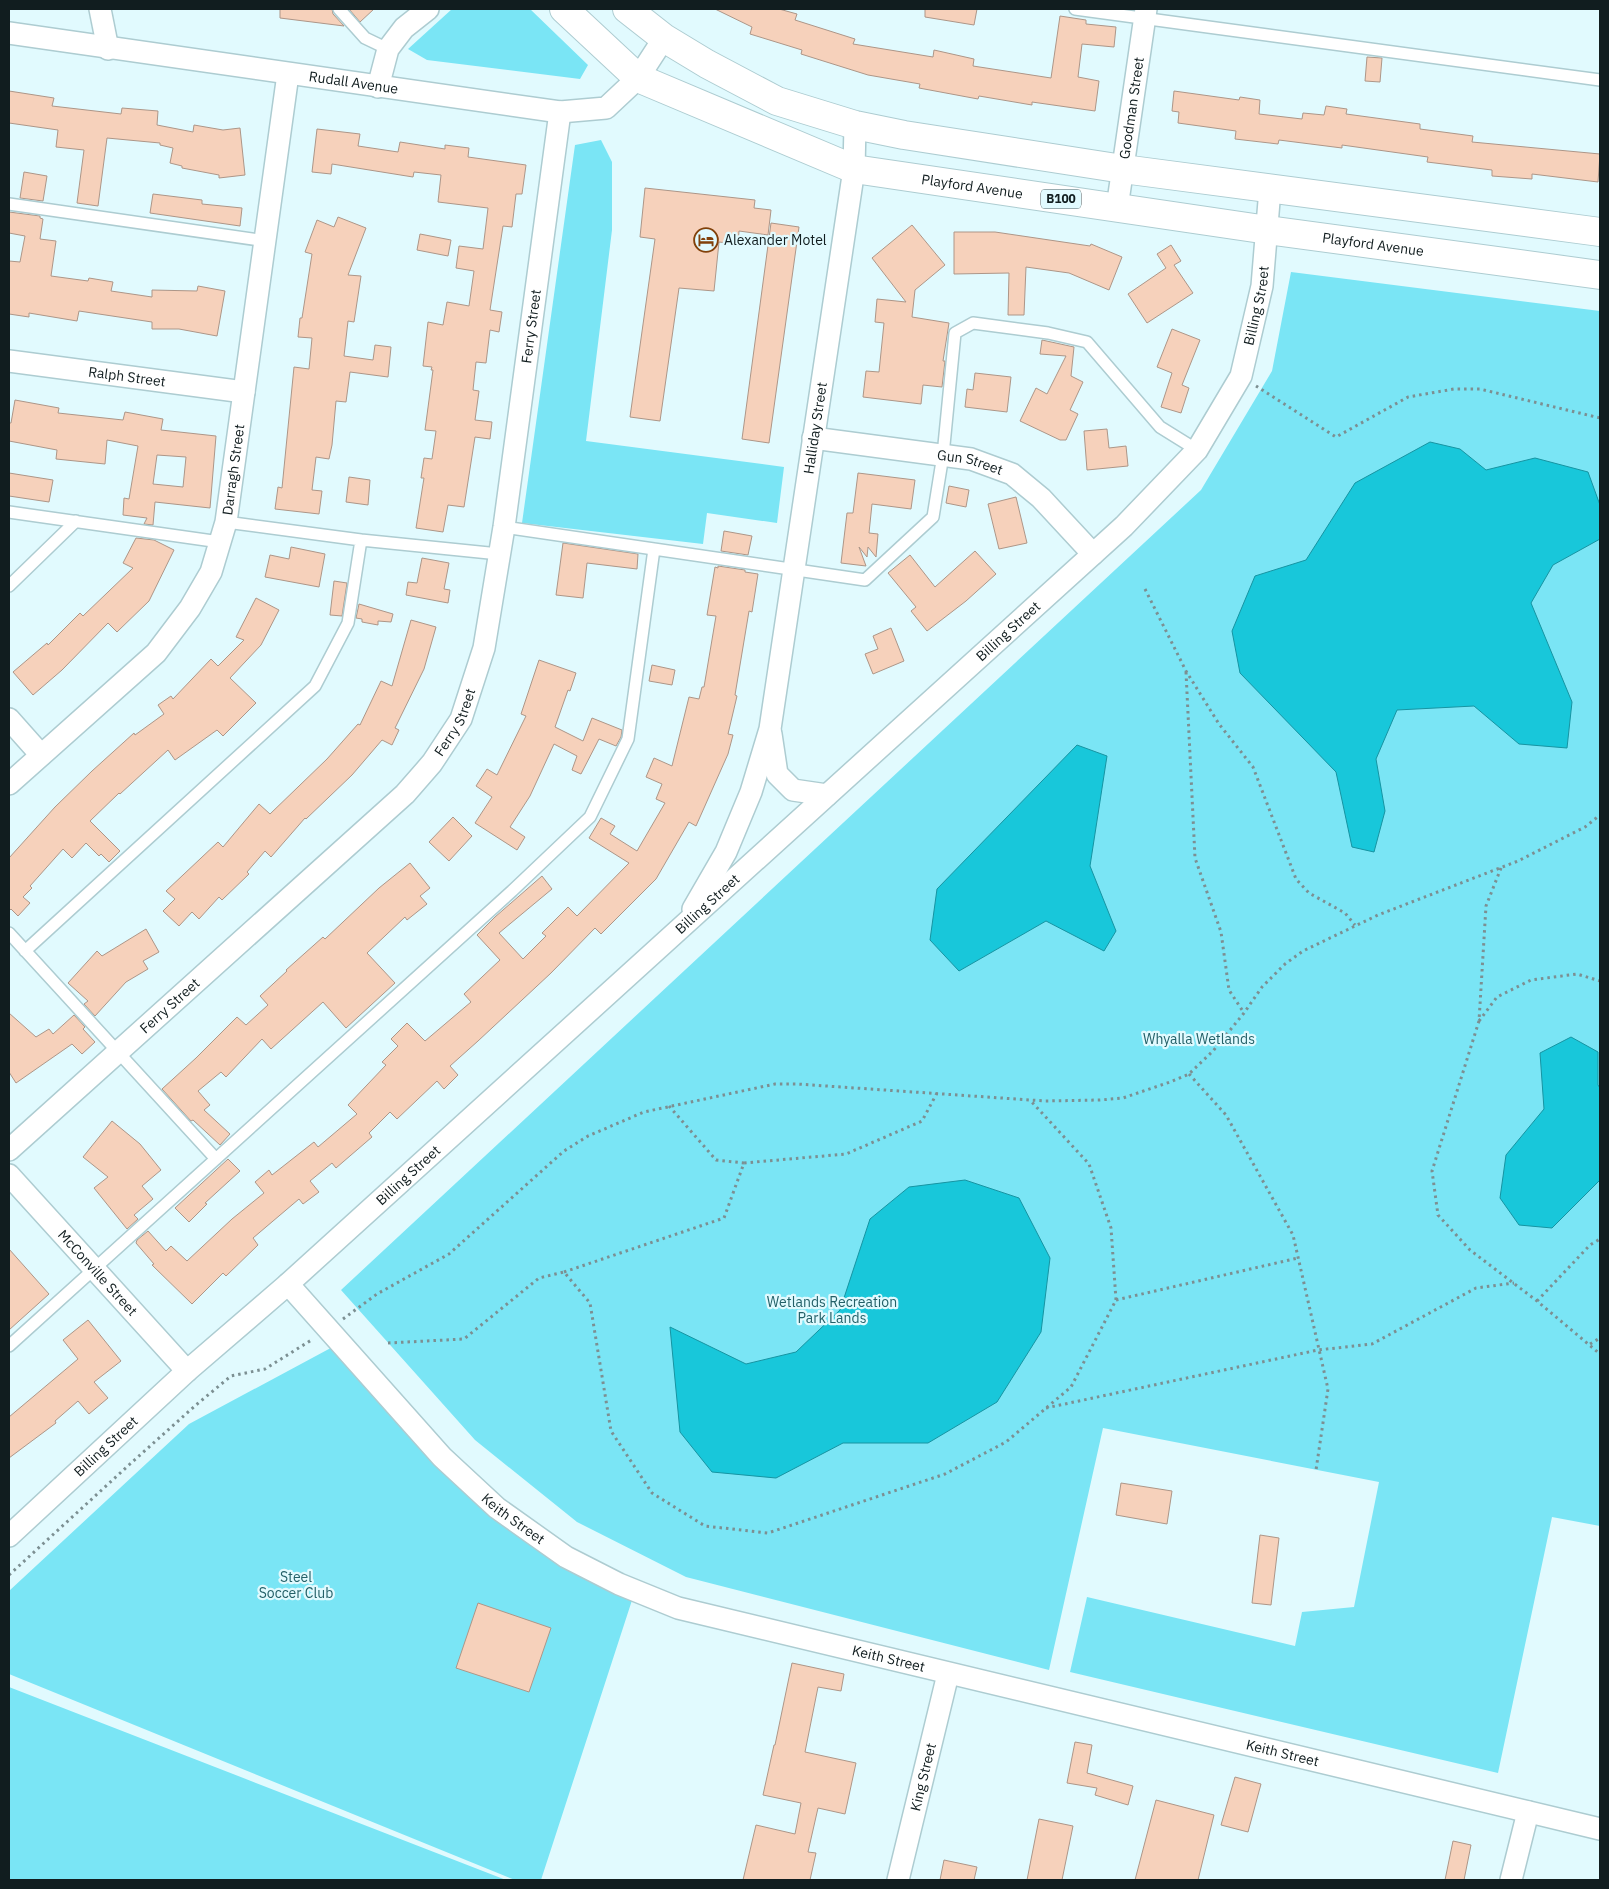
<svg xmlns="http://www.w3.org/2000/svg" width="1609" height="1889" viewBox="0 0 1609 1889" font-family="'IBM Plex Sans',sans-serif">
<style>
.green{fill:#7ae5f5}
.water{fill:#18c7da;stroke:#1694a2}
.building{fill:#f6d1bb;stroke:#ad9688;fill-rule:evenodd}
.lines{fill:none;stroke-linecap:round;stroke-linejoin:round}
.service-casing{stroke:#adccd1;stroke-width:14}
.minor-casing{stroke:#adccd1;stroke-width:24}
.trunk-casing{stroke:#adccd1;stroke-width:30}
.path{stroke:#7c8f92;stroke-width:3;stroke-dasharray:2.5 4;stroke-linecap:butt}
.service{stroke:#fff;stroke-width:11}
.minor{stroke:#fff;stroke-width:21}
.trunk{stroke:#fff;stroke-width:28}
.labels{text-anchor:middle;stroke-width:4.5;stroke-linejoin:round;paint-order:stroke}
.shield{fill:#e1fafe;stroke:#4f5f62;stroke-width:1}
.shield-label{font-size:12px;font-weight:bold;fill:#111d1f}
.street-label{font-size:14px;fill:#111d1f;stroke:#e1fafe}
.poi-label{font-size:14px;fill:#111d1f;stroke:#e1fafe;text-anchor:start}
.park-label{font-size:14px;fill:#236068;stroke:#e1fafe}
</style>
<rect width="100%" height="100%" fill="#e1fafe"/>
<path class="green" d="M452 9H530L588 65 580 79 427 60 408 49Z
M601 140 612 162V230L586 441 784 467 777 523 707 513 703 544 522 523 575 145Z
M1291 272 1600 311V1526L1552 1517 1498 1773 1070 1672 1087 1597 1295 1646 1302 1612 1354 1607 1379 1482 1103 1428 1049 1670 686 1577 577 1522 475 1440 341 1290 1201 490 1272 371Z
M340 1343 475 1501 635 1591 541 1880H515L9 1674V1591L189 1424Z
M9 1687 506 1880H9Z"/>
<path class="water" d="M1430 442 1460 449 1486 470 1535 458 1588 472 1600 505V539L1553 565 1531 603 1572 702 1567 748 1519 744 1474 706 1397 710 1376 759 1385 811 1374 852 1352 847 1336 772 1240 673 1232 631 1255 576 1306 560 1355 483Z
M1077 745 1107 756 1090 866 1116 931 1104 951 1046 921 959 971 930 940 937 889Z
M1571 1037 1598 1052V1085L1600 1088V1180L1552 1228 1519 1225 1500 1198 1506 1155 1544 1109 1540 1053Z
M965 1180 1019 1198 1050 1258 1041 1332 997 1402 928 1443H843L776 1478 712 1472 680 1432 670 1327 746 1364 796 1352 840 1310 870 1219 909 1187Z"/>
<path class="building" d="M280 9H332L333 14 344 26 280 18Z
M349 9H374L360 22Z
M715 9H779L797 14 795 20 855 39 853 44 933 57 934 50 974 59 973 66 1051 78 1060 16 1086 20V24L1116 27 1114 47 1082 44 1078 77 1099 81 1095 111 1032 102V105L979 96 978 99 919 88 920 84 868 75 801 54 802 50 750 34 752 27Z
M925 9H977L974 25 925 17Z
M1367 57 1382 58 1380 82 1365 81Z
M9 91 54 98 52 106 121 114 122 108 158 111 157 125 193 132 194 125 223 130 240 128 245 175 219 178V175L182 168V166L170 163 173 148 160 145V143L107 138 98 206 77 203 84 150 56 147 58 130 9 123Z
M1174 91 1239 100 1240 97 1260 100 1259 114 1302 119 1303 113 1324 115 1326 106 1347 109 1346 114 1420 124V129L1473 136 1472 142 1600 154 1598 182 1532 174V179L1492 176V170L1427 162 1428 157 1342 145V148L1279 140 1278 144 1235 139 1236 131 1178 123 1179 112 1172 111Z
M317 129 360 134 358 146 398 152 400 142 445 149V145L469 148 468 157 526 165 522 194H516L512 227 503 226 490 310 502 312 499 332 490 330 486 363 476 362 473 390 479 391 475 420 492 422 490 439 475 437 464 507 448 505 443 532 416 528 424 478H421L424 458 432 459 436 431 425 430 433 370H431L432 367 423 366 428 322 443 325 447 302 469 306 474 271 456 268 459 246 483 249 488 208 438 202 441 175 414 172 413 177 332 164 331 174 312 172Z
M24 172 47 176 43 201 20 198Z
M645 188 755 200 754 208 771 210 768 235 739 231 738 244 719 242 714 291 679 288 660 421 630 417 655 239 640 237Z
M153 194 202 200V204L242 208 240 226 150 213Z
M9 212 40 216V218L43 219 40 239 56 241 51 276 88 281 89 278 113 282 111 291 152 297V290L197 291 198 286 225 291 217 336 179 329H152V322L79 311 77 321 29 313V317L9 314V261L20 262 25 236 9 233Z
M338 217 366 228 348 275 361 276 354 322 348 321 344 356 373 360 375 345 391 347 388 377 350 372 346 402 336 401 332 445 329 459 316 457 312 490 322 491 319 514 275 509 278 487 282 488 294 367 309 369 312 338 298 337 300 318H302L312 254 305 252 317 220 334 227Z
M771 223 799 227 769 443 742 439Z
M912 225 945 265 915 290 912 317 949 323 943 361H945L942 387 923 385 921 404 863 397 866 371 879 372 884 323 875 322 877 299 906 302 872 258Z
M954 232H995L1090 246 1091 244 1122 257 1109 290 1069 273 1026 267 1024 315H1008L1009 273 954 274Z
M420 234 451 240 448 256 417 250Z
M1171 245 1181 261 1174 265 1193 293 1147 323 1128 294 1166 268 1157 254Z
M1172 329 1200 340 1182 385 1189 388 1181 413 1161 407 1172 373 1157 367Z
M1042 340 1074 347 1071 376 1083 382 1070 410 1078 414 1066 440H1060L1020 421 1036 388 1047 394 1066 356 1040 354Z
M975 373 1011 377 1007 412 965 407 967 389 973 390Z
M15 400 59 408 58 413 123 420 125 412 163 419 161 430 216 436 210 508 155 502 153 525 144 524 147 518 123 515 124 498 129 499 138 446 107 440 105 464 56 459 57 450 9 441V423H11ZM157 455 186 457 183 487 153 484Z
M1107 429 1109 448 1126 446 1128 466 1087 470 1084 431Z
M9 473 53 480 49 502 9 496Z
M858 473 915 480 911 509 872 504 869 533 878 534 876 557 868 547 867 557 859 547 866 566 841 563 847 513H853Z
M349 477 370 480 368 505 346 502Z
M949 486 969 490 966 507 946 503Z
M1016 497 1027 543 999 549 988 504Z
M724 531 752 536 748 555 721 551Z
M136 538 154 540 174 550 149 601 117 632 108 623 62 670 33 695 13 672 47 643 48 645 80 613 83 616 133 568 123 563Z
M563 543 638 554 637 569 587 563 583 598 556 595Z
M291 547 325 554 319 587 265 577 270 555 289 559Z
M975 551 996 574 966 601 927 631 911 611 916 607 888 573 910 555 935 587Z
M422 558 449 563 444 589 450 590 448 603 406 595 408 582 417 583Z
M718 566 745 570V572L758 574 752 612 749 611 735 695 737 696 728 734 733 735 728 754 696 826 689 822 656 879 601 934 595 928 551 973 478 1041 450 1066 458 1075 444 1089 437 1081 397 1119 390 1112 369 1133 372 1137 336 1168 332 1163 310 1181 319 1192 303 1204 299 1199 253 1238 258 1245 226 1276 223 1273 192 1304 152 1265 154 1264 136 1243 137 1240 148 1231 166 1251 171 1246 187 1261 232 1219 264 1193 255 1182 269 1170 272 1175 314 1142 318 1147 357 1114 348 1105 386 1065 382 1062 398 1046 391 1039 407 1023 425 1041 471 1002 464 994 500 960 477 935 495 917 542 876 552 889 499 933 523 959 546 936 542 933 568 907 577 916 629 863 589 838 601 818 615 826 610 834 637 851 665 803 656 799 662 784 646 777 654 758 672 766 689 697 699 699 702 687H704L716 616 707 615 715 567 718 568Z
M334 581 347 583 342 616 330 615Z
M256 598 279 610 261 645 230 678 256 703 223 736 217 730 175 760 168 750 120 794 119 793 90 821 120 851 109 862 101 854 99 856 86 843 72 858 63 849 30 886 32 888 23 897 30 903 18 916 11 909 9 911V858L55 807 92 771 134 733 135 735 164 714 158 705 171 696 173 699 211 659 218 666 244 640 236 637Z
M359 604 393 614 391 622 378 621V625L362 622V619L356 618Z
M411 620 436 627 424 669 395 728 399 730 392 745 382 740 352 775 306 819 305 818 271 857 265 851 247 872 249 874 222 900 219 897 199 919 192 912 179 926 163 911 175 899 166 891 218 842 223 847 259 804 270 814 327 759 358 724 360 725 381 681 392 686Z
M891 628 904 661 873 674 865 654 878 649 873 636Z
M539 660 576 673 570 691 568 690 555 727 583 741 592 718 622 730 621 737 616 746 599 739 581 774 572 770 577 756 554 744 530 796 510 827 525 837 517 850 475 823 492 797 476 786 487 769 497 775 526 716 521 714Z
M652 665 675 670 672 685 649 681Z
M453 817 472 836 449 861 429 842Z
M410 863 430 888 420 896 427 904 407 920 405 917 367 953 395 983 346 1028 323 1002 271 1049 262 1039 226 1077 221 1072 198 1091 210 1105 204 1110 230 1134 220 1145 193 1120 191 1121 162 1089 196 1058 237 1017 246 1025 268 1005 260 996 287 971 286 970 323 937 325 939 379 888Z
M146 929 159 952 143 961 148 969 126 982 95 1016 84 1004 88 1001 68 983 97 951 102 956Z
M9 1013 36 1037 49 1029 53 1034 74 1015 85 1027 83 1029 95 1042 82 1054 72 1044 16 1083 9 1072Z
M112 1121 140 1144 161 1170 142 1186 153 1199 134 1215 138 1219 127 1229 94 1188 108 1177 83 1157Z
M228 1159 240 1171 205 1203 207 1204 189 1222 175 1208Z
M9 1249 49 1294 9 1330Z
M88 1320 121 1361 94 1382 108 1398 89 1414 78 1401 55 1421 56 1423 9 1458V1417L78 1359 63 1340Z
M1121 1483 1172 1491 1167 1524 1116 1515Z
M1260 1535 1279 1538 1271 1605 1252 1603Z
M478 1603 551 1628 529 1692 456 1668Z
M792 1663 844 1674 841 1691 818 1687 805 1752 856 1763 845 1814 818 1808 808 1852 816 1853 810 1880H743L756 1825 795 1834 801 1803 763 1795 774 1745H775Z
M1075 1742 1092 1745 1087 1773 1133 1786 1128 1805 1095 1795 1097 1788 1067 1783Z
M1235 1777 1261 1784 1248 1832 1221 1825Z
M1156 1800 1214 1815 1198 1880H1135Z
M1039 1819 1073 1826 1062 1880H1027Z
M1453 1841 1471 1845 1464 1880H1445Z
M944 1860 977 1867 974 1880H940Z"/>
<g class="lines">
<g class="service-casing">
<path id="service" d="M339 9 365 38 388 49
M1075 9 1600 80
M9 204 266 241
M9 512 220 542
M226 522 361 540 499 554
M504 527 865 580 933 517 943 455 955 333 973 323 1048 333 1087 342 1160 427 1197 450
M9 586 76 521
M9 933 216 1159
M25 951 315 686 348 623 361 540
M9 1346 512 891 590 817 628 739 654 549"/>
</g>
<g class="minor-casing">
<g id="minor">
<path d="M100 9 108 49"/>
<path id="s1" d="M9 33 560 112 606 108 638 78 664 38"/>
<path d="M378 87 388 49 404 28 428 9"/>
<path id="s2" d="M1117 208 1146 9"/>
<path id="s3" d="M9 361 244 392"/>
<path id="s4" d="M813 438 971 459 1012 474 1041 498 1093 554"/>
<path d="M9 719 41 755"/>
<path d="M771 734 777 774 793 790 827 795"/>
<path id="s5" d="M9 784 156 653 190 608 211 572 226 522 288 74"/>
<path id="s6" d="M693 909 726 852 751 792 770 729 854 169 855 125"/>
<path id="s7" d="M9 1150 405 794 432 763 461 719 484 648 504 527 560 112"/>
<path id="s8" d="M9 1175 187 1371"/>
<path id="s9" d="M288 1284 442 1457 497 1508 566 1557 619 1584 678 1608 1600 1829"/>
<path id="s10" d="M9 1536 187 1371 288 1284 1124 526 1197 450 1241 376 1262 286 1270 189"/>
<path id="s11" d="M898 1880 948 1674"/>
<path d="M1511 1880 1528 1812"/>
</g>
</g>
<g class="trunk-casing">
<g id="trunk">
<path id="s12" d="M564 9 638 78 854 169 1268 230 1600 275"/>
<path d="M627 9 664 38 707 64 777 101 855 125 904 135 1123 169 1600 232"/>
</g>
</g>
<path class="path" d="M1256 386 1336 437 1408 397 1454 389H1480L1600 418
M1145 589 1186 671 1219 724 1253 767 1296 879 1309 893 1345 913 1355 925
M1186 672 1195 858 1221 932 1229 990 1244 1013
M1501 868 1486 906 1479 1021 1432 1171 1438 1215 1470 1250 1537 1301 1600 1354
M1479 1021 1497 997 1531 980 1577 974 1600 981
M1189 1074 1226 1115 1293 1235 1328 1389 1316 1470
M669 1106 716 1160 744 1163
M564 1272 724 1218 744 1163 846 1154 922 1121 937 1093
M1116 1300 1298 1258
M1537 1301 1590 1245 1600 1239
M343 1319 377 1294 449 1254 564 1151 588 1136 644 1112 775 1084H797L1045 1101 1100 1100 1123 1098 1170 1082 1189 1074 1213 1051 1244 1013 1262 987 1285 964 1303 951 1378 915 1518 861 1585 827 1600 815
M388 1343 464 1339 539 1278 564 1272 590 1303 611 1431 652 1493 705 1526 768 1533 945 1474 1006 1442 1071 1387 1116 1300 1111 1228 1089 1164 1030 1100
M1590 1344 1600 1338
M1046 1408 1318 1350 1372 1344 1476 1288 1514 1283
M9 1575 130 1464 196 1405 231 1376 265 1369 313 1339"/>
<use href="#service" class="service"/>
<use href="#minor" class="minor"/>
<use href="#trunk" class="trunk"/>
</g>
<defs>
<g id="hotel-ring" transform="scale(1.25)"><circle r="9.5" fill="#e1fafe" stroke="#82410a" stroke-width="1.5"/><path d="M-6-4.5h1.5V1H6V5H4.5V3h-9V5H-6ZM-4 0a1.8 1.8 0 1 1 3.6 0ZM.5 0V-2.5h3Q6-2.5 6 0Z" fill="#82410a"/></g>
</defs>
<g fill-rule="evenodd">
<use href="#hotel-ring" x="706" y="240"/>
</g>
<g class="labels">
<rect class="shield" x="1041" y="189.5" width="40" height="19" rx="4"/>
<g class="shield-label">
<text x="1061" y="203">B100</text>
</g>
<g class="street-label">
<text dy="5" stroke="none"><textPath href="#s1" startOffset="348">Rudall Avenue</textPath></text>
<text dy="5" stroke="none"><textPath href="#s2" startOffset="101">Goodman Street</textPath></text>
<text dy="5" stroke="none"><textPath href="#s12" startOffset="455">Playford Avenue</textPath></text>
<text dy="5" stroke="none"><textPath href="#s12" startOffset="860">Playford Avenue</textPath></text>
<text dy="5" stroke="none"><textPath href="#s10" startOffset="1768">Billing Street</textPath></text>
<text dy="5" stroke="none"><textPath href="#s7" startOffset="1026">Ferry Street</textPath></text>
<text dy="5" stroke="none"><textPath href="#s3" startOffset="119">Ralph Street</textPath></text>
<text dy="5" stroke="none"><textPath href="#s6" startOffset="501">Halliday Street</textPath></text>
<text dy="5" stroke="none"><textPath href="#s4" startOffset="159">Gun Street</textPath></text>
<text dy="5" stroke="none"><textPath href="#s5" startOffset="400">Darragh Street</textPath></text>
<text dy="5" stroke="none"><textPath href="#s10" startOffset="1348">Billing Street</textPath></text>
<text dy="5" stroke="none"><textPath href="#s7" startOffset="621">Ferry Street</textPath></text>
<text dy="5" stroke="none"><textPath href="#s10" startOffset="942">Billing Street</textPath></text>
<text dy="5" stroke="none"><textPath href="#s7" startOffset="216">Ferry Street</textPath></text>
<text dy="5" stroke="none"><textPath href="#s10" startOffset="538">Billing Street</textPath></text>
<text dy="5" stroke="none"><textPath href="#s8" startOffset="132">McConville Street</textPath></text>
<text dy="5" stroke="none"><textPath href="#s10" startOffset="132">Billing Street</textPath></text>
<text dy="5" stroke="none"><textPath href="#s9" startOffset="326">Keith Street</textPath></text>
<text dy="5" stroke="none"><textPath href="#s9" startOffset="731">Keith Street</textPath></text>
<text dy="5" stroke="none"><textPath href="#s9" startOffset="1136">Keith Street</textPath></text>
<text dy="5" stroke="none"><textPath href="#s11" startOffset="106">King Street</textPath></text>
</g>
<g class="poi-label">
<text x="724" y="245">Alexander Motel</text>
</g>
<g class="park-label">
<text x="1199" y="1044">Whyalla Wetlands</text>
<text x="832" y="1307">Wetlands Recreation<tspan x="832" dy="16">Park Lands</tspan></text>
<text x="296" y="1582">Steel<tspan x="296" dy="16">Soccer Club</tspan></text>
</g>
</g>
<rect width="1609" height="1889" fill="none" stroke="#111d1f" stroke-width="20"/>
</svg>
